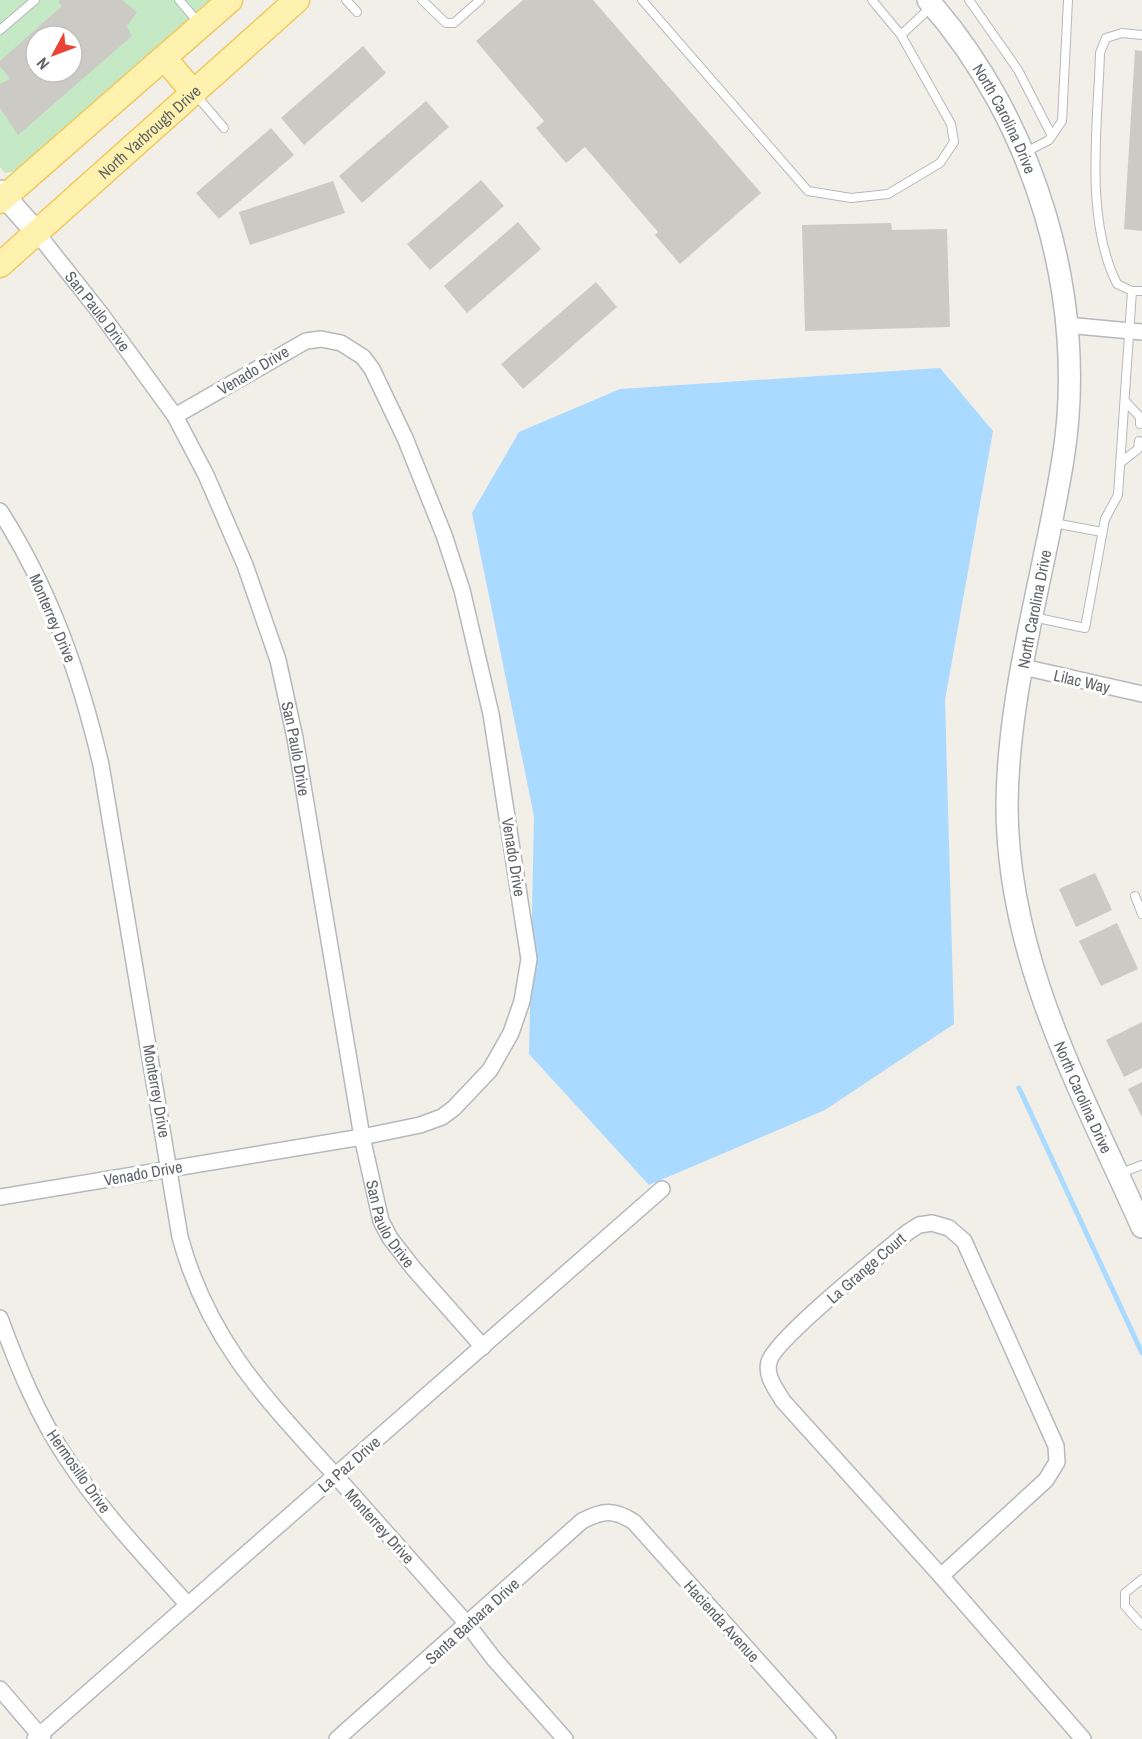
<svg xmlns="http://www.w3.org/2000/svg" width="1142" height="1739" viewBox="0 0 1142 1739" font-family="'Archivo Narrow',sans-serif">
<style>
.green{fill:#c5e8c5;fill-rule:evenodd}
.water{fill:#aadaff}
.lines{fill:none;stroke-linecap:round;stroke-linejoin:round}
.stream{stroke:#aadaff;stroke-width:5}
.building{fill:#cccac5;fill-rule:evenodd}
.lane-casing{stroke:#b5b8bc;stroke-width:10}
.street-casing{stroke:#b5b8bc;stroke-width:18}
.secondary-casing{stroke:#b6babf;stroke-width:24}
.primary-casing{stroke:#f2c960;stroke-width:27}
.lane{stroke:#fff;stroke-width:8}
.street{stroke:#fff;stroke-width:15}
.secondary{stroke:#fff;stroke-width:21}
.primary{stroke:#fff2af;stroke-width:24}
.labels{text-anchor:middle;stroke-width:6;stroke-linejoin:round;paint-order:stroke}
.street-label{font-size:16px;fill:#5f6368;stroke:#fff}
</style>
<rect width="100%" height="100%" fill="#f1efe8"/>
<path class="green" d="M0 0H216L23 170 5 173 0 167ZM36 36H72V72H36Z"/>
<path class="water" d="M940 368 993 431 945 700 954 1024 825 1110 649 1185 529 1054 534 816 472 513 519 432 620 389Z"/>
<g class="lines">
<path class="stream" d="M1019 1088 1142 1353"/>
</g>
<path class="building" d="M60 0H122L137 12 127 26 132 36 18 135 0 108V84L10 79 0 66V61L62 6 58 2ZM36 36H72V72H36Z
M523 0H593L761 193 680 264 655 235 658 232 585 147 566 163 536 128 544 121 476 41Z
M363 46 386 73 304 145 281 118Z
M1135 50 1142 51V231L1124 229Z
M426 101 449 127 362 203 339 176Z
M271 128 294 155 219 219 196 193Z
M481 180 504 206 430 270 407 244Z
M333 181 345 213 250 245 239 212Z
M518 222 541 249 467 313 444 286Z
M891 223 892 230 947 229 950 327 805 331 802 225Z
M596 282 617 307 523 389 501 364Z
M1095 873 1112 910 1076 927 1059 889Z
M1117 923 1138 969 1101 986 1079 941Z
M1142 1022V1068L1124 1077 1106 1040Z
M1142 1082V1117L1128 1089Z"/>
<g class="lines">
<g class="lane-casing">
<path id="lane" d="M179 0 198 22
M346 0 357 12
M422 0 446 23H454L480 0
M642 0 808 191 851 198 888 194 940 163 954 142 951 124 901 35 932 6
M872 0 901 35
M969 0 1018 70 1052 136
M0 30 35 0
M1142 35 1122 33 1106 38 1100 53C1098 124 1084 218 1117 284L1132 291H1142
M196 95 224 128
M1024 153 1049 140 1062 121 1068 0
M1125 401 1140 417V424
M1120 463 1138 449 1139 441
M1054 523 1102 532
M1033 617 1085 628 1105 519 1118 495 1132 291
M1135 896 1142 914
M1118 1174 1142 1165
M1142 1579 1125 1593V1606L1142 1625"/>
</g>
<g class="street-casing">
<g id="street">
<path id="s1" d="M37 233 101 314 175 416 206 475 245 565 278 660 295 738 362 1137 381 1221 390 1238 414 1269 483 1347"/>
<path d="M1066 325 1142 332"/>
<path d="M0 511C50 589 80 675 101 765L180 1237C208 1340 265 1398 335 1475 379 1525 424 1575 468 1625L494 1659 565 1739"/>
<path d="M1023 667 1142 694"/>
<path d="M0 1197 362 1137 420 1125 442 1117 454 1108 490 1070 511 1033 522 1001 529 959 491 714 462 590 444 535 405 438 372 369 363 357 341 343 321 339 306 341 175 416"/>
<path d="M932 1223 949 1228 964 1241 1056 1446 1057 1462 1046 1480 941 1576 783 1401C776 1389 765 1376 769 1362 774 1340 884 1252 908 1232L919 1225Z"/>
<path d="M0 1318C18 1367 38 1416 67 1459 102 1512 146 1558 188 1605"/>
<path d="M941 1576 1083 1739"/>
<path d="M0 1689 43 1739"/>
<path d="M35 1739 662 1189"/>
<path d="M337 1739 582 1521C603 1510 614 1509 634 1522L828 1739"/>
</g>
</g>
<g class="secondary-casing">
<g id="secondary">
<path id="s2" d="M928 0C1035 121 1089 299 1063 459 1045 573 1008 688 1007 805 1007 959 1081 1090 1142 1227"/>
<path d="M0 191 37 233"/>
</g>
</g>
<g class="primary-casing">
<g id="primary">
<path d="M164 58 194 93"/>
<path d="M0 201 230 0"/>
<path id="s3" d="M0 265 297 0"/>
</g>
</g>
<use href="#lane" class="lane"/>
<use href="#street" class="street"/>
<use href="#secondary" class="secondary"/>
<use href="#primary" class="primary"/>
</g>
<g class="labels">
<g class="street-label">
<text dy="6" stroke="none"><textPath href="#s2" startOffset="142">North Carolina Drive</textPath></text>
<text dy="6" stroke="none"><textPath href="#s3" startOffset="200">North Yarbrough Drive</textPath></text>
<text dy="6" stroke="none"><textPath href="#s1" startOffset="99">San Paulo Drive</textPath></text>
<text transform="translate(253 370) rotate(-31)" y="6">Venado Drive</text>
<text transform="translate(1034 609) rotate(-79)" y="6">North Carolina Drive</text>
<text transform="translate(53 618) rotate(67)" y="6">Monterrey Drive</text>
<text transform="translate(1082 681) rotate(13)" y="6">Lilac Way</text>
<text dy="6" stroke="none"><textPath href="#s1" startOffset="585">San Paulo Drive</textPath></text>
<text transform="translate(514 857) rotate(81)" y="6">Venado Drive</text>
<text transform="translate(157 1091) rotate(80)" y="6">Monterrey Drive</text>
<text dy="6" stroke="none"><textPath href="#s2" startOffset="1149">North Carolina Drive</textPath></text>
<text transform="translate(143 1173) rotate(-10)" y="6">Venado Drive</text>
<text dy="6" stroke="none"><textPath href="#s1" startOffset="1071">San Paulo Drive</textPath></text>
<text transform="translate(866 1268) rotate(-41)" y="6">La Grange Court</text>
<text transform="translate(349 1464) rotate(-41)" y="6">La Paz Drive</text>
<text transform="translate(79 1471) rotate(55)" y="6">Hermosillo Drive</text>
<text transform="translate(380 1526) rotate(48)" y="6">Monterrey Drive</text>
<text transform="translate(472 1621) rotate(-42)" y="6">Santa Barbara Drive</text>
<text transform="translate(722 1621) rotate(48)" y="6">Hacienda Avenue</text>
</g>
</g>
<g transform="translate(54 54) rotate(229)"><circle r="28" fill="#ffffff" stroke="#bfc1c3" stroke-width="1.5"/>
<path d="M0-4.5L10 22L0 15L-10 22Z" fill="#ea4335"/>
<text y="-9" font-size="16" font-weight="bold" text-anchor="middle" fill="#5f6368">N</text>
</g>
</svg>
